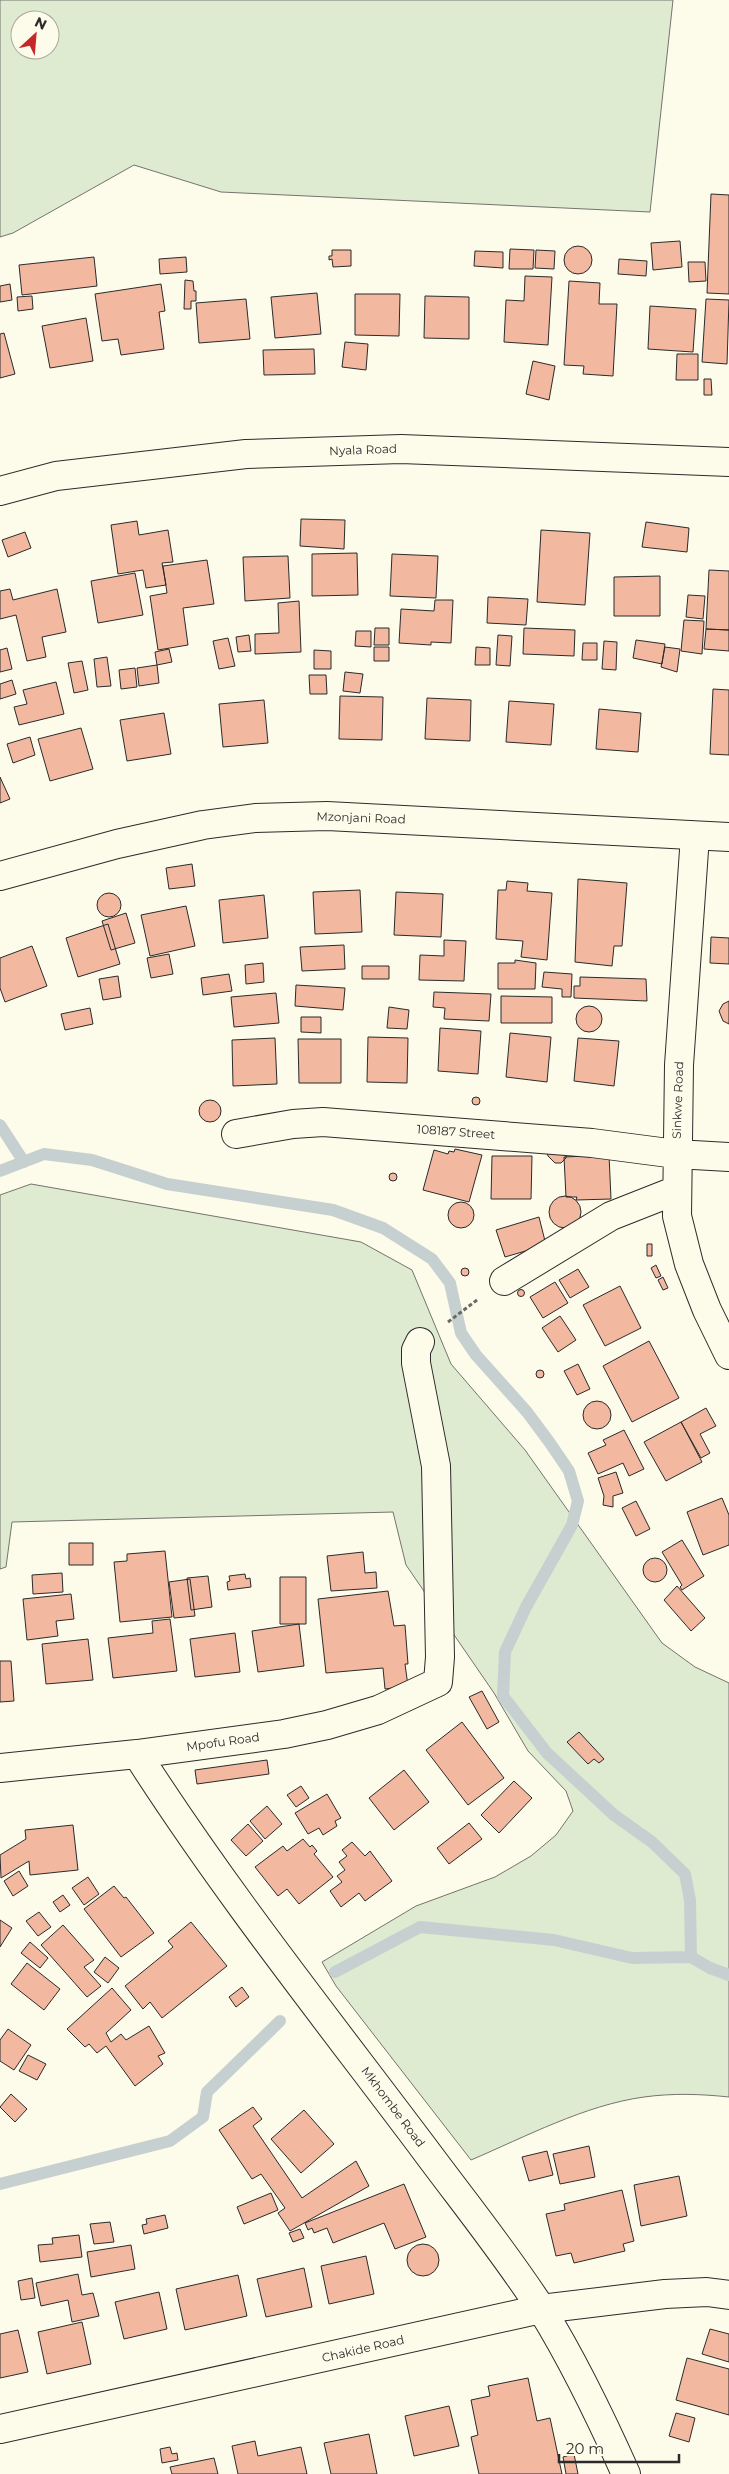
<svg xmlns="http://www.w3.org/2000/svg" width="729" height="2474" viewBox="0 0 729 2474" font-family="Montserrat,sans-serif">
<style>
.green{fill:#deebd1;stroke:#74746e;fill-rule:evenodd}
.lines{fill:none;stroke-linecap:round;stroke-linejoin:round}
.stream{stroke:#c7d0d0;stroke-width:12}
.building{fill:#f2b8a0;stroke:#2b2b2b}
.minor-casing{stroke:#2b2b2b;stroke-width:30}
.path{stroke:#6a6964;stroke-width:3;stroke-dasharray:4 2.5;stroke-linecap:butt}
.minor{stroke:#fdfbea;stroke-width:28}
.labels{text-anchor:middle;stroke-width:4;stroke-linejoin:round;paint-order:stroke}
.street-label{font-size:12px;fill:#2b2b2b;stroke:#fdfbea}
</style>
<rect width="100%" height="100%" fill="#fdfbea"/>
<path class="green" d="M0 0H673L650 212 221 192 134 165 13 233 0 237ZM20 20H50V50H20Z
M31 1184 361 1242 412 1270 451 1364 525 1450 662 1643 695 1667 729 1683V2097C701 2094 673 2093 644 2097 585 2105 525 2137 471 2160L336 1986 322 1962 416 1906 495 1877 531 1856 556 1835 573 1811 566 1791 528 1751 494 1693 406 1565 393 1512 12 1522 6 1567 0 1569V1195Z"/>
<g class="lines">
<path class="stream" d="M0 1125 24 1162
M0 1171 44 1154 92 1160 167 1184 333 1210 383 1228 432 1259 450 1283 461 1333 476 1355 527 1412 550 1443 569 1471 578 1501 572 1525 526 1607 505 1652 503 1696 547 1753 614 1815 652 1842 685 1874 690 1900 691 1957 710 1968 729 1975
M335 1972 420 1927 554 1940 632 1958 691 1957
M0 2184 170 2141 203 2117 207 2092 280 2021"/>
</g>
<path class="building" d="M711 194 729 195V294L707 293Z
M680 241 682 267 653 270 651 243Z
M564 260a14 14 0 1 1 28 0a14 14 0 1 1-28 0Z
M510 249 534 250 533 269H509Z
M332 250H351V266L333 267 332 259 329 260V256H332Z
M536 250 555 251 554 269 535 268Z
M475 251 503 252V268L474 266Z
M94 257 97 286 22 295 19 265Z
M186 257 187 272 160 274 159 259Z
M619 259 647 261 646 276 618 274Z
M688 262H705L706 281 689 282Z
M525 276 552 277 548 345 504 342 506 300 524 301Z
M185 280 193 281 194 291H196V301H191V309H184Z
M569 281 600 283 599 304H617L613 376 583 374 584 366 564 365Z
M10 284 12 300 0 302V286Z
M161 284 165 311 159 312 164 349 121 355 118 339 102 341 95 294Z
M317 293 321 334 275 338 271 297Z
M355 294H400L399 336 355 335Z
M32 296 33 309 18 311 17 297Z
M425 296 469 297V339L424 338Z
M246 299 250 339 199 343 196 303Z
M706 299 729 300 727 364 702 362Z
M650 306 696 309 693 352 648 349Z
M86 318 93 361 50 368 42 326Z
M4 333 15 374 0 378V334Z
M345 342 368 344 366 370 342 367Z
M314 349 315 374 264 375 263 350Z
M677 354H698V380H676Z
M533 361 555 366 549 400 526 394Z
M704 379H711L712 395H704Z
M301 519 345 520 344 549 300 546Z
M137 521 139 535 168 530 173 562 162 563 166 585 146 588 143 570 118 574 111 525Z
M646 522 689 528 687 552 642 547Z
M541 530 590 533 585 605 537 602Z
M25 532 31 548 8 557 2 540Z
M357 553 358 595 312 596V554Z
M392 554 438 556 436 598 390 596Z
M288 556 290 598 245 601 243 557Z
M207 560 214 604 183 608 188 645 158 650 150 596 167 593 163 566Z
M709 570 729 571V630L706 629Z
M135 573 143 615 98 623 91 581Z
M660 576V616H614V577Z
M10 589 13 600 57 589 66 632 42 637 46 657 27 661 16 615 0 619V591Z
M688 595 705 596 703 619 686 617Z
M488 597 528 599 526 625 487 623Z
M435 600H453L451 643 431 642V645L399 643 401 609 434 611Z
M299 601 301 652 255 654V634L279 633 278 603Z
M684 620 704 621 702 654 681 651Z
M375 628H389V645H374Z
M524 628 575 630 574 656 523 654Z
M706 629 729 630V651L704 649Z
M356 631H371V647L355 646Z
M249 635 251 651 238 652 236 637Z
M498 635 512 636 510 666 496 665Z
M228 638 235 666 219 669 213 641Z
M636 640 665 644 662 664 633 658Z
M604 641 617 642 616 670 602 669Z
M583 643H597V660H582Z
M374 647H389V661H374Z
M476 647 490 648V665H475Z
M665 647 680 649 677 672 661 667Z
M7 648 12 669 0 672V650Z
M169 649 172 662 157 665 155 652Z
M314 650 331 651V669H314Z
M107 657 111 686 97 687 94 659Z
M82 661 88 690 74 693 68 663Z
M157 665 159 683 139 686 137 668Z
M135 668 137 687 121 689 119 670Z
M345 672 363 674 360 693 343 691Z
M309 675H326L327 694H310Z
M12 680 16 694 0 699V684Z
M56 682 64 714 19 725 14 707 27 704 23 690Z
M713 689 729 690V755L710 754Z
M340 696 383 697 382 740 339 739Z
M427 698 471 700 470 741 425 739Z
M264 700 268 743 223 747 219 704Z
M509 701 554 704 551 745 506 742Z
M599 709 641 713 638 752 596 749Z
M164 713 171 754 127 761 120 720Z
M81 728 93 769 50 781 38 739Z
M30 737 35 755 13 763 7 744Z
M0 777 10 799 0 803Z
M192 864 195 886 169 889 166 868Z
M578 879 627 883 622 946H614L612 966 575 962Z
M507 881 528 883 527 891 552 893 547 960 521 957 523 941 496 939 498 890H506Z
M360 890 362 932 315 934 313 892Z
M396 892 443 894 441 937 394 935Z
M97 905a12 12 0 1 1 24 0a12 12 0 1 1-24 0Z
M264 895 268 938 223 943 219 900Z
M186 906 195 946 150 956 141 915Z
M126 913 135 943 111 950 102 921Z
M108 924 120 964 78 977 66 938Z
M711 937 729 938V964L710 963Z
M444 940 466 941 464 981 419 980 420 955 444 956Z
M344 945 345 969 302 971 300 947Z
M32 946 47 986 5 1002 0 988V958Z
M169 954 173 974 151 978 147 958Z
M515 960 536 963 535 989H498V963H515Z
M263 963 264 982 246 984 245 965Z
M362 966H389V979H362Z
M544 972 572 974 571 997H562V989L542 987Z
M229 974 232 991 203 995 201 978Z
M118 976 121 997 103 1000 99 979Z
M580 977 646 979 647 1001 574 998V986H580Z
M296 985 345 988 343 1010 295 1006Z
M434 992 491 994 489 1021 444 1019 445 1008 433 1007Z
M276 993 279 1023 234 1027 231 997Z
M501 996 552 997V1023H501Z
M729 1001V1024L723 1021 719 1011 723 1004Z
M576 1019a13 13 0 1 1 26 0a13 13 0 1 1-26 0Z
M389 1007 409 1010 407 1029 387 1028Z
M90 1008 93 1024 65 1030 61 1014Z
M301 1017H321V1033L301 1032Z
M440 1028 481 1031 478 1074 438 1071Z
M510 1033 551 1037 547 1082 506 1077Z
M368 1037 408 1038 407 1083 367 1082Z
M275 1038 277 1084 233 1086 232 1040Z
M578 1038 619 1041 614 1086 574 1081Z
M298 1039H341V1083H299Z
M472 1101a4 4 0 1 1 8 0a4 4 0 1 1-8 0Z
M199 1111a11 11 0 1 1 22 0a11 11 0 1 1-22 0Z
M455 1149 482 1155 469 1202 423 1190 434 1150 448 1154 449 1151 454 1152Z
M567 1151 566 1158 561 1163H555L548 1156 547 1153Z
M609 1155 611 1199 576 1200 577 1197H566L564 1157Z
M492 1156H532L531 1199H491Z
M389 1177a4 4 0 1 1 8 0a4 4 0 1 1-8 0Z
M549 1212a16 16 0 1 1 32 0a16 16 0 1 1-32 0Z
M448 1215a13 13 0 1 1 26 0a13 13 0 1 1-26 0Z
M539 1217 546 1245 505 1257 496 1230Z
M647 1244H652V1256H647Z
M656 1265 661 1276 656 1278 651 1268Z
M461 1272a4 4 0 1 1 8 0a4 4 0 1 1-8 0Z
M578 1269 589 1287 570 1298 559 1280Z
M663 1277 668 1288 663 1290 658 1280Z
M555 1282 568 1303 543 1318 530 1297Z
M620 1286 641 1328 605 1346 583 1305Z
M517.5 1293a3.5 3.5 0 1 1 7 0a3.5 3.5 0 1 1-7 0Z
M560 1316 576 1340 558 1352 542 1328Z
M649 1341 679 1398 632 1422 603 1366Z
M578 1364 590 1389 577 1395 564 1371Z
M536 1374a4 4 0 1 1 8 0a4 4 0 1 1-8 0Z
M583 1415a14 14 0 1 1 28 0a14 14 0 1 1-28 0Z
M706 1408 716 1426 700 1434 710 1453 701 1458 681 1422Z
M681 1422 702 1462 666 1481 644 1442Z
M624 1430 644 1469 629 1476 623 1463 598 1474 588 1453 606 1445 603 1440Z
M616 1472 623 1493 613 1496V1507L603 1505 604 1496 598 1478Z
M722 1498 729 1515V1545L703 1555 687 1512Z
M636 1501 650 1529 636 1536 622 1508Z
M682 1540 704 1576 682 1590 680 1587 682 1585 662 1552Z
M69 1543H93V1565H69Z
M165 1551 172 1617 120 1622 114 1562 127 1561V1554Z
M363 1552 365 1573 376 1572 377 1588 331 1591 327 1556Z
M643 1570a12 12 0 1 1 24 0a12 12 0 1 1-24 0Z
M62 1573 63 1592 33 1594 32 1575Z
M245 1574 246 1579 250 1578 251 1587 228 1590 227 1582 230 1581 229 1576Z
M208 1576 212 1607 191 1610 187 1578Z
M280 1577H306V1624H280Z
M190 1579 195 1616 174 1618 169 1582Z
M677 1586 705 1618 691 1631 664 1600Z
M388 1591 394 1626 405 1625 408 1664H405L408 1686 385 1689 383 1668 326 1673 318 1599Z
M71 1594 74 1619 56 1621 58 1636 27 1640 23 1599Z
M170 1619 177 1671 113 1678 108 1638 153 1633 152 1621Z
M299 1624 304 1666 258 1672 252 1631Z
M235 1633 240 1672 195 1677 190 1639Z
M88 1639 93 1680 46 1684 42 1644Z
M0 1661H11L14 1701 0 1702Z
M482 1691 499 1722 487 1729 469 1697Z
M462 1722 504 1778 468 1805 426 1750Z
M579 1732 604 1759 599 1763 594 1759 588 1764 567 1742Z
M267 1760 269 1774 197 1784 195 1770Z
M404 1770 429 1802 394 1830 369 1798Z
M514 1781 532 1798 499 1833 481 1815Z
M301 1786 309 1798 296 1807 287 1795Z
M327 1794 341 1818 335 1821 337 1826 323 1835 319 1828 308 1834 295 1813Z
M267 1806 282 1824 265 1839 250 1821Z
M469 1823 482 1839 449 1864 437 1848Z
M248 1824 263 1841 246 1856 231 1840Z
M73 1825 78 1870 30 1875 29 1861 1 1878 0 1855 26 1839 25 1830Z
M303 1839 310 1847 312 1845 317 1851 314 1854 333 1877 299 1904 287 1889 278 1896 255 1867 283 1846 287 1851Z
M352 1842 365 1856 370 1851 392 1881 365 1901 359 1893 341 1907 330 1891 342 1882 337 1876 345 1870 339 1862 347 1856 342 1850Z
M19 1871 28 1886 13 1896 4 1881Z
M88 1877 99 1894 84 1905 72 1888Z
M114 1886 124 1898 126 1897 154 1933 121 1957 84 1909Z
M63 1895 70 1905 60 1912 53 1902Z
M39 1912 51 1927 38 1936 26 1921Z
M0 1920 12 1928 0 1947Z
M191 1922 227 1966 162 2018 150 2002 143 2009 125 1986 173 1947 168 1941Z
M63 1925 94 1960 84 1967 101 1986 87 1997 41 1945Z
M30 1942 48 1958 40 1968 21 1953Z
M105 1957 119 1968 108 1983 94 1972Z
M27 1963 60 1989 44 2010 11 1984Z
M242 1987 249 1997 236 2007 229 1997Z
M112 1988 131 2010 106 2033 111 2042 121 2034 126 2040 149 2026 165 2053 158 2056 163 2064 135 2086 106 2046 97 2053 89 2044 85 2047 67 2029Z
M8 2029 31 2045 14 2070 0 2061V2040Z
M28 2055 46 2064 37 2080 19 2071Z
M11 2094 27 2109 15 2122 0 2107Z
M253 2107 262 2119 253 2126 302 2198 356 2161 369 2186 290 2231 278 2213 285 2208 261 2174 252 2179 219 2130Z
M304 2110 334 2144 301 2173 271 2139Z
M589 2146 595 2177 560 2184 553 2154Z
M547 2151 553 2175 529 2181 522 2157Z
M679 2176 687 2216 641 2226 634 2185Z
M404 2184 426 2237 395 2249 384 2223 333 2243 327 2228 314 2233 312 2228 308 2230 305 2223Z
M622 2190 634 2241 623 2244 625 2251 574 2263 571 2253 556 2256 546 2214 565 2210 564 2204Z
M271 2193 278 2210 244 2224 237 2207Z
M165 2215 168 2228 144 2234 142 2225 147 2224 146 2219Z
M110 2222 114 2242 94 2244 90 2224Z
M300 2229 304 2238 293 2242 289 2233Z
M79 2235 82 2257 40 2262 38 2245 53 2244 52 2238Z
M407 2260a16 16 0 1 1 32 0a16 16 0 1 1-32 0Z
M131 2245 135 2269 91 2277 87 2252Z
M366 2256 374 2294 329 2304 321 2266Z
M304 2268 312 2307 266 2317 257 2279Z
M78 2274 82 2295 93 2293 99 2316 72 2322 68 2300 41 2306 36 2283Z
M238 2275 247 2316 185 2330 176 2289Z
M32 2278 35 2298 21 2300 18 2281Z
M159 2292 167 2329 124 2339 115 2302Z
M82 2322 91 2364 47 2374 38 2332Z
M710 2329 729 2334V2362L702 2354Z
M18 2330 28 2372 0 2378V2334Z
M687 2358 729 2369V2415L676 2400Z
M528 2378 537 2421 550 2418 562 2474H479L471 2437 478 2435 471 2400 490 2396 488 2386Z
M449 2406 459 2446 414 2456 405 2416Z
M676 2413 695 2418 689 2442 669 2436Z
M369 2434 377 2474H331L324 2443Z
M255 2441 258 2456 301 2447 307 2474H238L232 2446Z
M170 2447 172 2454 177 2453 178 2460 162 2463 160 2449Z
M574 2454 578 2474H566L563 2457Z
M214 2458 218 2474H172L170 2467Z"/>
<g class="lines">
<g class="minor-casing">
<path id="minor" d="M0 491 56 476 246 454 401 449 729 462
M695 836 679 1065 677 1216 689 1264 707 1310 729 1355
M0 876 117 844 203 825 255 818 327 816 729 837
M236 1134 293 1124 323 1122 592 1143 676 1154 729 1157
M504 1281 611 1216 677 1190
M137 1754C224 1890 326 2018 423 2147 463 2201 506 2254 542 2310 574 2362 601 2418 626 2474
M0 1768 137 1754 284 1734 327 1725 378 1710 438 1682 440 1657 436 1466 416 1363V1350L420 1342
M0 2429 541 2309 665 2294 707 2292 729 2295"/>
</g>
<path class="path" d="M448 1322 477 1300"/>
<use href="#minor" class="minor"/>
</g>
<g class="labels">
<g class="street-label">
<text transform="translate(363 450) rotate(-2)" y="4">Nyala Road</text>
<text transform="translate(361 818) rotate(2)" y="4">Mzonjani Road</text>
<text transform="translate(678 1100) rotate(-88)" y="4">Sinkwe Road</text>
<text transform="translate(456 1132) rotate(4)" y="4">108187 Street</text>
<text transform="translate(223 1742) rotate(-8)" y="4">Mpofu Road</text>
<text transform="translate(393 2107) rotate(53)" y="4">Mkhombe Road</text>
<text transform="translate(363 2349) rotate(-13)" y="4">Chakide Road</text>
</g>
</g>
<g transform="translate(35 35) rotate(26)"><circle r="24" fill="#fdfbea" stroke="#a9a89e"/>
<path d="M0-4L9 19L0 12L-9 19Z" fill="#c62828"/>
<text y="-8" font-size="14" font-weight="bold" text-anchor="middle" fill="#2b2b2b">N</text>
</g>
<path d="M559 2454v8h120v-8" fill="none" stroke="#2b2b2b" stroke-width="2.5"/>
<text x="566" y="2454" font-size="15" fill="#2b2b2b" stroke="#fdfbea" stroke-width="4" paint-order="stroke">20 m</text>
</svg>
